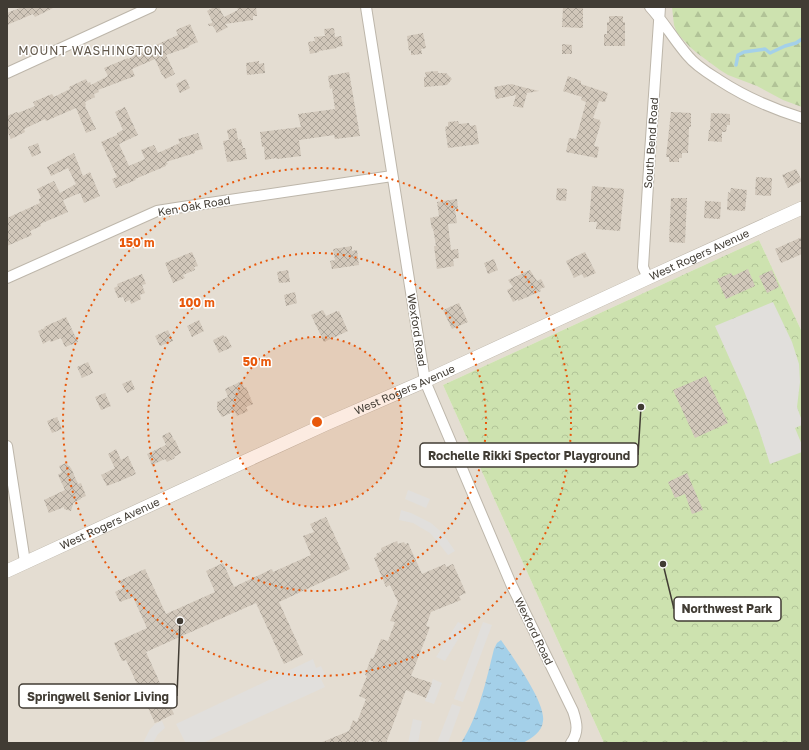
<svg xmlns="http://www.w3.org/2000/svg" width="809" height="750" viewBox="0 0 809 750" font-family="'Golos Text',sans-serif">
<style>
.residential{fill:#e4ddd2}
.forest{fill:url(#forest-firs)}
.park{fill:url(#park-crowns)}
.parking{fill:#e1dfdc}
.water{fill:url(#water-ripples)}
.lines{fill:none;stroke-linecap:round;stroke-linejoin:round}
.stream{stroke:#a4d0e9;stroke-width:3.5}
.building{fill:url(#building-cross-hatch)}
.minor-casing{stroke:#bdb6aa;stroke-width:12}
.tertiary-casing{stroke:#bdb6aa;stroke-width:14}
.minor{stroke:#fff;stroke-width:10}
.tertiary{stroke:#fff;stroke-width:13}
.ring{fill:none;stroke:#e8590c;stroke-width:2;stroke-dasharray:2 4}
.labels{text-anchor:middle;stroke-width:3;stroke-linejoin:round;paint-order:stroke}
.street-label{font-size:11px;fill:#413c34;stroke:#fff}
.neighbourhood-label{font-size:12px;letter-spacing:1px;fill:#63594c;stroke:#fff}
.centre{fill:#e8590c;stroke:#fff;stroke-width:2}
.ring-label{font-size:12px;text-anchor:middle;font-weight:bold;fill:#e8590c;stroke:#fff;stroke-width:3;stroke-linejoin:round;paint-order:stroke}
.leader{fill:none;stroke:#413c34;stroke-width:1.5}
.callout-dot{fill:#413c34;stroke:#fff;stroke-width:1.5}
.callout{fill:#fff;stroke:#413c34;stroke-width:1.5}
.callout-label{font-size:12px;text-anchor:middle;font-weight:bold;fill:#413c34}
</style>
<defs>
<pattern id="forest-firs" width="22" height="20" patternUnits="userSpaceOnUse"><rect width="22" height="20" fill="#cde2af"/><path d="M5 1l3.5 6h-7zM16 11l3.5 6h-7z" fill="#b1c397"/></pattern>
<pattern id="park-crowns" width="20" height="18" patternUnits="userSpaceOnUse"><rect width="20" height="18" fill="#cde2af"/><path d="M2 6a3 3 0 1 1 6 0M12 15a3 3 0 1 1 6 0" fill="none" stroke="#b1c397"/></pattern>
<pattern id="water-ripples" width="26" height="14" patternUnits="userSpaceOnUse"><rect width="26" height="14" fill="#a4d0e9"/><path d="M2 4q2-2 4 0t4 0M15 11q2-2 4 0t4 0" fill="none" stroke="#87aabe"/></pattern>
<pattern id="building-cross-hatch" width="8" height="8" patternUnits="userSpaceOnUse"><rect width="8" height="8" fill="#d1c7ba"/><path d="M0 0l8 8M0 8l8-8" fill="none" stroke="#aba398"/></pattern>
</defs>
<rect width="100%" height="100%" fill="#f0ece3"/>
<path class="residential" d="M7 7H802V332L759 240 443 385 604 743H7Z"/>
<path class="forest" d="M672 7H802V107L783 100 757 86 728 75 720 70 697 53 690 47 677 33 674 25Z"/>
<path class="park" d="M759 240 802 332V743H604L443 385Z"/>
<path class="parking" d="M773 302 792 342 799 364 800 382 797 407 802 421V425L795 428 802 445V452L770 464 759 430 744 391 715 326Z
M408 490 430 499 426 508 405 499Z
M401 510 411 513 431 523 439 530 446 538 455 551 448 555 436 540 430 533 413 523 399 520Z
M458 622 466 626 445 661 436 657Z
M483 622 492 625 463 702 454 699Z
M313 659 316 668 321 666 325 675 322 677 321 679 325 687 203 743H183L185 742 176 724Z
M433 679 442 683 434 704 425 701Z
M452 704 461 707 448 743H437Z
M413 719 422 721 418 743H408Z
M162 721 165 728 158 734 153 743H143L150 729 155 724Z"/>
<path class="water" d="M501 640C512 656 546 703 543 721 542 732 532 738 523 743H461C479 715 486 681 494 649L497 643Z"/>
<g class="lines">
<path class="stream" d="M736 65 738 55 744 52 765 49 770 53 785 46 796 43 802 39"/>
</g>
<path class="building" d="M22 7H55L35 17 33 14 7 25V13Z
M214 7H219L224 17 238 10 237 7H256L257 16H253V20L225 24 228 27 217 33 213 26H209L208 24 212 23V21L207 11Z
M563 7H583V28L562 27Z
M609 16H623V22H625V46H604V34H607V22H609Z
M190 24 198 42 188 46 189 47 166 55 175 74 165 79 163 75H162L155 59 132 69 135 76 98 90 99 92 94 94 95 97 85 102 86 105 85 106 96 129 86 133 76 108 46 121 45 119 24 129 25 132 11 139 7 131V116L17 112 18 113 35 106 33 102 52 94 54 97 70 89 69 87 86 79 88 83 90 82 91 85 108 76 104 68 128 58V59L147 50V49L178 35 176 30Z
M334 28 335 37 341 36 343 46 336 47 337 48 319 51V52L310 54 308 42 315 41 314 37 325 36 324 29Z
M423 33 426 48 421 49 422 54 411 55V50L409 51 407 36Z
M562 44 572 45V54H562Z
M259 61V64L264 63 265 73 247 75 246 63Z
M438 71V73H446L452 79 447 85 424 87V77H426L425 72Z
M349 72 360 136 335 139 334 135 299 140 301 156 277 159 276 158 265 160 264 147H262L260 132 301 127 298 114 335 109 332 88 330 89 328 76Z
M568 76 581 81V84L608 93 605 102 599 101 593 118 600 120 599 121 601 122 594 146 599 147 597 158 566 152 569 138 576 139 586 102 581 100 582 97 563 91Z
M186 79 190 88 180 93 176 84Z
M512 84 518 86 539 91 527 93 523 108 513 106 516 95 496 99 494 87Z
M125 107 138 135 119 144 129 166 145 159 141 150 154 145 158 153 180 143 178 139 198 133 203 149 195 151V153L166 162 168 164 165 165 166 166 135 179 136 180 116 188 112 179 117 177 101 142 117 135V133L123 130 115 112Z
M671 112 691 113V127H689L688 153H682V158H679V162H669V157H666Z
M711 113 730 114V125H727L726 132H722V142L708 141 709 130H710Z
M458 121 459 124 469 123 470 126 476 125 479 144 448 148 445 127 448 126V122Z
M236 128 238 140 241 139 243 148H245L247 159 227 162 223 141 229 140 227 130Z
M38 143 41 153 32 157 28 147Z
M74 153 83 176 90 172 98 191V192L100 196 84 203 80 193 63 200 68 212 40 224 41 226 30 231 32 235 7 246V218L40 203 39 199 41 198 37 189 54 181 60 193 76 184 68 168 51 176 47 167Z
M796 169 802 181 788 188 782 175Z
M756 177 772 178 771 196 755 195Z
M592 186 624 189 620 231 596 229 597 222H589Z
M557 188 567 189 566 201 556 200Z
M731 188 747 190 745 211 727 210 728 192 730 193Z
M671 198H687L685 243 669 242Z
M457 199 458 209H455L457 223 448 224 451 250 458 249 459 258 453 259 454 266 437 269 434 246H436L433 228 432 229 430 218 439 216 437 202Z
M705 201 721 202 720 219 704 218Z
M802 237V254L781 263 775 249Z
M352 246V251L357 250 359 265 332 269 330 261 335 260 333 249Z
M192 252 198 266 194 267 195 270 183 275 185 278 173 283 165 263Z
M585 252 596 273 584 278 582 274 574 278 566 261Z
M494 259 498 270 488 274 484 263Z
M748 269 755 286 726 299 717 279 731 273 733 276Z
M288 270 290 282 279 283 277 272Z
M530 270 537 281 541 279 545 287 540 289 541 291 518 301V299L513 302 507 290 513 287 508 280Z
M772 270 779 287 767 293 759 276Z
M142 274 146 284 142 285 145 293 140 295 141 299 131 304 130 300 125 302 123 297 118 298 114 288 118 286 117 284Z
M295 292 297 303 286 306 284 295Z
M459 303 468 322 452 329 443 310Z
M323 310 326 316 337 311V312L339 311 348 331 324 342 311 315Z
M66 317 78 342 65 347 61 338 51 342 50 340 43 344 38 331 45 328 44 327Z
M199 320 204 331 192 337 187 326Z
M168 330 173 341 160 346 155 336Z
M223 335 224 337 226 336 232 347 219 353 213 340Z
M88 362 93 373 82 378 77 367Z
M706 376 728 423 695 438 673 390Z
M131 380 135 389 127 393 122 384Z
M242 381 244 388 246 387 253 404 246 407 248 411 237 416 235 411 222 417 217 409V402L228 397 225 389Z
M105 393 111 406 101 410 95 397Z
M57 417 62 429 52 433 47 421Z
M170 432 174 440H175L181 453 174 457 175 458 167 462 165 459 152 465 147 454 166 445 162 436Z
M116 449 121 460 128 456 136 474 120 481 107 486 101 475 115 468 108 454Z
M66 463 71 468 78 484 81 483 86 496 81 498V499L73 503V504L71 511 64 509V507L49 513 44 500 65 490 58 475 62 472 59 466Z
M687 473 703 510 692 514 685 494 675 498 668 482Z
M326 517 350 569 279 602 303 655 284 664 256 603 146 652 174 714 155 723 126 660 122 661 114 643 147 628 133 597 120 602 115 592 123 588 119 581 145 569 166 614 215 592 206 571 223 563 234 587 272 569 273 572 311 555 303 536 314 532 310 524Z
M397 541 398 544 404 542 405 544 408 543 422 574 445 564 446 567 453 564 466 593 459 596 461 600 431 612 426 626 430 627 411 676 432 683 426 698 406 690 386 743H378L369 740 368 743H320L349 731 353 720 357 722 366 699 359 696 367 676 365 675 371 658 373 659 381 639 388 641 395 622 390 621 398 602 390 585 386 587 374 558 377 556 376 554 382 551 381 548Z"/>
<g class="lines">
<g class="minor-casing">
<path id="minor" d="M366 7 425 381 511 584 573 711C577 723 579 732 571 743
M650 7C664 22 674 40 688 56 696 66 708 73 719 80 745 97 773 109 802 118
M7 73 151 7
M7 278 157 211 176 208 392 176
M648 278 643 267 649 168 660 7
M7 446 25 562"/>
</g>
<g class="tertiary-casing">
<g id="tertiary">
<path id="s1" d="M7 571 326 424 425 381 648 278 802 208"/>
</g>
</g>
<use href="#minor" class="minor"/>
<use href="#tertiary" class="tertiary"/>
</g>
<circle cx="317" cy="422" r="85" fill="#e8590c" fill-opacity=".12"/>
<g class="ring">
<circle cx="317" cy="422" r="85"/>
<circle cx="317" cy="422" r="169"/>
<circle cx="317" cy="422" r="254"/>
</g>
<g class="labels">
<g class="street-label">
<text transform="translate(651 143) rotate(-86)" y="4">South Bend Road</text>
<text transform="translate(194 206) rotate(-10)" y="4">Ken Oak Road</text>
<text dy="4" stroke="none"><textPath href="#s1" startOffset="761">West Rogers Avenue</textPath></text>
<text transform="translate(417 330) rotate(81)" y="4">Wexford Road</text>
<text dy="4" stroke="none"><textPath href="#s1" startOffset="437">West Rogers Avenue</textPath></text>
<text dy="4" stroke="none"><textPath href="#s1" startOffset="113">West Rogers Avenue</textPath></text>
<text transform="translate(534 631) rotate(64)" y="4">Wexford Road</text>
</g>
<g class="neighbourhood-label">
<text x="91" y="55">MOUNT WASHINGTON</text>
</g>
</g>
<circle cx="317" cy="422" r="6" class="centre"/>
<g class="ring-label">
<text x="137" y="247">150 m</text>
<text x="197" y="307">100 m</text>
<text x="257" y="366">50 m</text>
</g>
<path class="leader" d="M641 407L638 455M663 564L674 609M180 621L177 696"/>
<g class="callout-dot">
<circle cx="641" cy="407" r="4"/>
<circle cx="663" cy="564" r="4"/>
<circle cx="180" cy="621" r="4"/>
</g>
<g class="callout">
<rect x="420" y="443" width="218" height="24" rx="4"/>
<rect x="674" y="597" width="107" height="24" rx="4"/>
<rect x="19" y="684" width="158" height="24" rx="4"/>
</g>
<g class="callout-label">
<text x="529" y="460">Rochelle Rikki Spector Playground</text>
<text x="727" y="613">Northwest Park</text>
<text x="98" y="701">Springwell Senior Living</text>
</g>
<rect width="809" height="750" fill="none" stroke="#413c34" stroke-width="16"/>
</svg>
